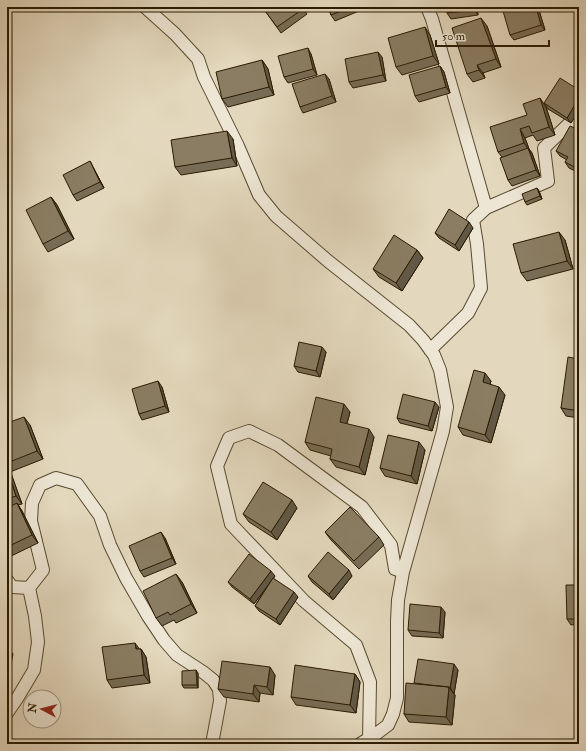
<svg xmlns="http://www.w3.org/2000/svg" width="586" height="751" viewBox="0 0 586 751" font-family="'IM FELL Double Pica',serif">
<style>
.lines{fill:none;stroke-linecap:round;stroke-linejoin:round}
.minor-casing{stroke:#584a31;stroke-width:14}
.minor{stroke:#ede6d4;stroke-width:12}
.wall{fill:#776c55;stroke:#2a1a02}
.shaded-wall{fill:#615845;stroke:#2a1a02}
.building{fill:#8a7d63;stroke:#2a1a02}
</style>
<rect width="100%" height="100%" fill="#e3d8bd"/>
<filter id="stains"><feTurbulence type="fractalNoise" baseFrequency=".005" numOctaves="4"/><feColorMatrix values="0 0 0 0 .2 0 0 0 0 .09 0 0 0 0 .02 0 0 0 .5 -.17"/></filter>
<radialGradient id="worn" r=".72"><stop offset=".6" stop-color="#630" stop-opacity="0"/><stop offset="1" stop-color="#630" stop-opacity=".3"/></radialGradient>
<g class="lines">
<g class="minor-casing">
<path id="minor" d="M145 7 175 34 198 59 204 77 238 146 259 195 276 216 328 261 409 325 423 340 434 355 440 370 447 407 443 431 403 572 398 600 397 621V698L393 714 388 725 376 734 360 744
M427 7 432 19 486 208
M430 350 468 313 481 288 477 244 473 220 486 208 548 181 544 148 579 114
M7 580 12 587 29 588 43 570 31 521 32 503 40 485 56 478 77 484 100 516 110 545 126 578 148 616 164 640 177 655 203 672 213 680 219 689 220 701 212 744
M7 713 18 697 34 670 38 642 35 616 29 588
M369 739 370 682 356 645 304 601 231 524 217 466 229 438 249 431 278 445 362 507 391 545 395 569 403 572"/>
</g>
<use href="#minor" class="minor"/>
</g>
<path class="wall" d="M302 7 307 14 281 33 263 8Z
M328 7H357L359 11 335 21 331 15Z
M477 7 478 15 451 19 447 13Z
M538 7 545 30 514 40 510 35Z
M487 26 501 67 483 73 485 78 473 82 467 74Z
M430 35 439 64 402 75 396 67Z
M311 54 317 75 288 83 284 77Z
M382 57 386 81 353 88 349 82Z
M262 60 268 69 274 95 228 107 222 99Z
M440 66 444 72 450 93 419 102 415 96Z
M329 79 336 102 303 113 300 107Z
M579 90V110L571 123 548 109 544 103Z
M546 107 555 135 537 141 533 135 525 138 529 149 532 153 540 176 512 186 508 180 502 157 498 152 527 115Z
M579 130V173L569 168 565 162 567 160 560 156 556 151Z
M233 139 237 166 181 175 175 167Z
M93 167 104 188 77 201 73 195Z
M537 188 539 191 542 199 527 205 525 202Z
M51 197 57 205 74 239 48 252 43 244Z
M473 228 459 251 439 238 435 233Z
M565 240 573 269 527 281 521 273Z
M417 250 423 258 402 291 379 277 373 269Z
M326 352 320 377 298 372 294 366Z
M579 359V418L566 416 561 408Z
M491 381 490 384 505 395 491 443 463 435 458 427Z
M162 387 169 412 142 420 139 414Z
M439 407 432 431 400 423 397 418Z
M350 412 347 424 374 437 365 475 336 467 330 459 331 456 310 450 305 442Z
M7 423 30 425 43 459 10 472 22 504 18 505 22 511 38 543 7 558Z
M425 450 417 484 385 476 380 468Z
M297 508 277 540 249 522 243 514Z
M325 532 379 537 384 545 359 569 331 540Z
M165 538 176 564 144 577 140 571Z
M275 576 273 579 298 597 280 625 259 611 255 606 267 586 254 604 232 587 228 582Z
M308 576H352L333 600 312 582Z
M182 582 197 613 176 623 174 620 162 626 156 618Z
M579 585V624L571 625 567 619Z
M445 612 443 638 412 636 408 630Z
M140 649H141L146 657 150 683 112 688 107 680Z
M458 670 454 694 455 695 452 725 409 722 404 714 415 684 414 683Z
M198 673V688H184L182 685Z
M355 674 360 682 356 713 296 705 291 697Z
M275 675 273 695 260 693 259 702 224 697 218 689Z"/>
<path class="shaded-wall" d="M474 7H477L478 15 475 10Z
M536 7H538L545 30 541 25Z
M481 18 487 26 501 67 496 59Z
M425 27 430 35 439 64 433 56Z
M308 48 311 54 317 75 313 69Z
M378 52 382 57 386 81 383 75Z
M262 60 268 69 274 95 269 87Z
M477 65 483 73 485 78 479 70Z
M440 66 444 72 450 93 446 87Z
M325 74 329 79 336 102 332 96Z
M540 98 546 107 555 135 549 127Z
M579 98V110L571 123 567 118Z
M520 129 525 138 529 149 532 153 540 176 536 170 529 150 524 143Z
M227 131 233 139 237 166 232 158Z
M90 161 93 167 104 188 100 182Z
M579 163V172L576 168Z
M537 188 539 191 542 199 540 196Z
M51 197 57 205 74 239 68 231Z
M469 222 473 228 459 251 455 245Z
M559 232 565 240 573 269 567 261Z
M417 250 423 258 402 291 396 283Z
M322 347 326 352 320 377 316 371Z
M485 373 491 381 488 390 483 382Z
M158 381 162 387 169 412 165 406Z
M499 387 505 395 491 443 485 435Z
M435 402 439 407 432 431 428 426Z
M344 404 350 412 345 430 340 422Z
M24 417 30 425 43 459 37 451Z
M369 429 374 437 365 475 359 467Z
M419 442 425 450 417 484 411 476Z
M7 468 11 473 22 504 16 496 7 470Z
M292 500 297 508 277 540 271 532Z
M17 503 22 511 38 543 32 535Z
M161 532 165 538 176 564 172 558Z
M349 570 352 576 333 600 329 594Z
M271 571 275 576 254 604 250 599Z
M176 574 182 582 197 613 191 604Z
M294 592 298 597 280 625 276 619Z
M441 607 445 612 443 638 439 633Z
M135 643 141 651 136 649Z
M7 646 13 654 8 680 7 678Z
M141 649 146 657 150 683 144 675Z
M454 664 458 670 454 694 450 688Z
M270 667 275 675 273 695 267 687Z
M196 670 198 673V688L197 685Z
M355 674 360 682 356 713 350 705Z
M254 685 260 693 259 702 253 694Z
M449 687 455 695 452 725 446 717Z"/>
<path class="building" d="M264 7H302L303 9 277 27 263 8Z
M328 7H352L331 15Z
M446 7H474L475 10 447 13Z
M516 7H536L541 25 510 35 503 11Z
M481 18 496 59 477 65 479 70 467 74 452 28Z
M579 22V27L577 25Z
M425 27 433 56 396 67 388 38Z
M308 48 313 69 284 77 278 56Z
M378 52 383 75 349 82 345 59Z
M262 60 269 87 222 99 216 72Z
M440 66 446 87 415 96 409 75Z
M325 74 332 96 300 107 292 84Z
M560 78 579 90V98L567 118 544 103Z
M540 98 549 127 532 133 529 126 520 129 524 143 498 152 490 127 527 115 523 104Z
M570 126 579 130V163L576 168 565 162 568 157 556 151Z
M227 131 232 158 175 167 171 140Z
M528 148 536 170 508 180 500 158Z
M90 161 100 182 73 195 63 175Z
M537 188 540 196 525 202 522 194Z
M51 197 68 231 43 244 26 210Z
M449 209 469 222 455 245 435 233Z
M559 232 567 261 521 273 513 244Z
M394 235 417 250 396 283 373 269Z
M299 342 322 347 316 371 294 366Z
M568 357 579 359V411L561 408Z
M474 370 485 373 483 382 499 387 485 435 458 427Z
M158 381 165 406 139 414 132 389Z
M403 394 435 402 428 426 397 418Z
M316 397 344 404 340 422 369 429 359 467 330 459 332 449 305 442Z
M24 417 37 451 7 463V423Z
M388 435 419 442 411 476 380 468Z
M7 470 16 496 7 499Z
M263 482 292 500 271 532 243 514Z
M17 503 32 535 7 547V508Z
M350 507 379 537 354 561 325 532Z
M161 532 172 558 140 571 129 546Z
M328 552 349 570 329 594 308 576Z
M249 554 271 571 250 599 228 582Z
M577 570H579V576H576Z
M176 574 191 604 170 615 168 612 156 618 143 591Z
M273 578 294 592 276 619 255 606Z
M566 585H579V619H567Z
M410 604 441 607 439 633 408 630Z
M135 643 136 649H141L144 675 107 680 102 647Z
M418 659 454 664 450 688 449 687 430 685 414 683Z
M222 661 270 667 267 687 254 685 253 694 218 689Z
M295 665 355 674 350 705 291 697Z
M196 670 197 685H182V671Z
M406 683 449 687 446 717 404 714Z"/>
<rect width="586" height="751" fill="none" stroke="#e3d8bd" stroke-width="24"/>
<rect x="8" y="8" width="570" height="735" fill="none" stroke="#2a1a02" stroke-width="2"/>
<rect x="12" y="12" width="562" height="727" fill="none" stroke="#2a1a02"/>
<g transform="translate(42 709) rotate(277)"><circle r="19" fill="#ede6d4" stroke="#9f9480"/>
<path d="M0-3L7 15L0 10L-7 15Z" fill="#8f2418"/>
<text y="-6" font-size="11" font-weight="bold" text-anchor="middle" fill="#2a1a02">N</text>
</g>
<path d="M436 40v6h113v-6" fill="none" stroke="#2a1a02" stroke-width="2"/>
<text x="442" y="40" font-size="12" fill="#2a1a02" stroke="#ede6d4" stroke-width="3" paint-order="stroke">50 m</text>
<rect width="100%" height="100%" filter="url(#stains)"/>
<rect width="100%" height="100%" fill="url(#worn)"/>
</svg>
